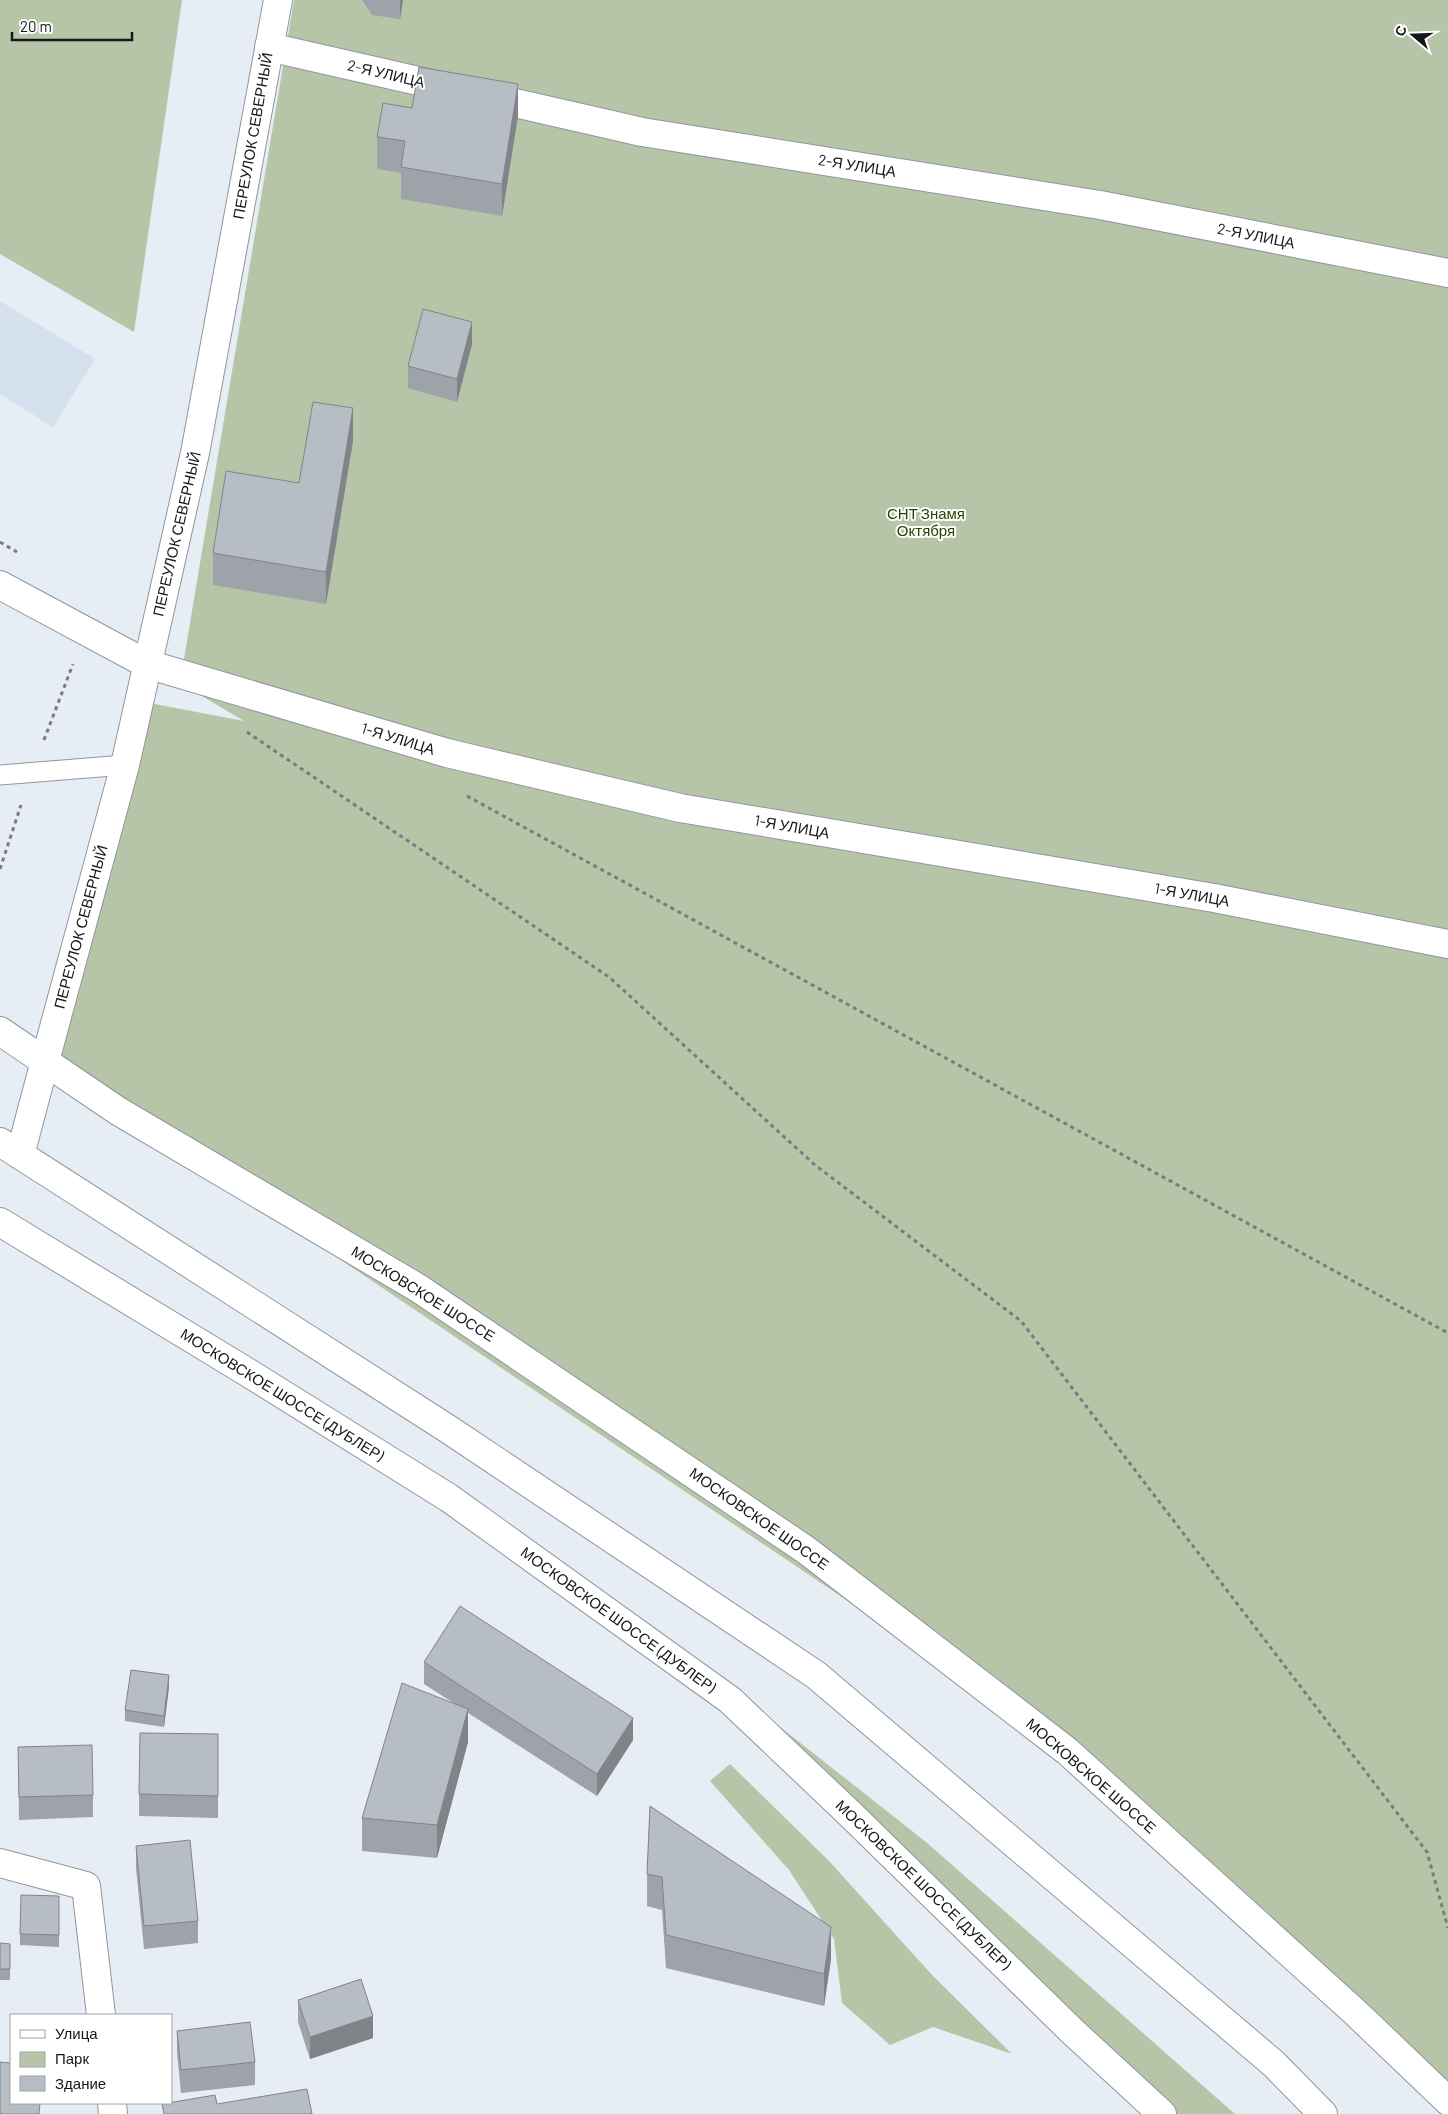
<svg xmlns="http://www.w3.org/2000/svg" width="1448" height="2114" viewBox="0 0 1448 2114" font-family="Barlow,sans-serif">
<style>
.built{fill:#d4e0ed}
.green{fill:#b6c5a8}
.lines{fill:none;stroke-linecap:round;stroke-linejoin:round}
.lane-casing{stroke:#90969c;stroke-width:21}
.street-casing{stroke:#90969c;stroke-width:30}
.secondary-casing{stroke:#90969c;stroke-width:30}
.primary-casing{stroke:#90969c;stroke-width:30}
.path{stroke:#787c81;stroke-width:3;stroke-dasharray:4 4;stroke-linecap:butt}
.lane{stroke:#fff;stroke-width:19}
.street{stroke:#fff;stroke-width:28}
.secondary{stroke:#fff;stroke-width:28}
.primary{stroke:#fff;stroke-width:28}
.wall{fill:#9da3a9}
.shaded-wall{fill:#808489}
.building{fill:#b7bdc4;stroke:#808489}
.labels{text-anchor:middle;stroke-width:4;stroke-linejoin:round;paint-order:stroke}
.street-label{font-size:15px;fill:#141619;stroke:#fff}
.park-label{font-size:15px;fill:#2a4200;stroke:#fff}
</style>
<rect width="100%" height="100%" fill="#e6edf4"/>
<path class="built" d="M0 301 95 359 53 427 0 394Z"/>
<path class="green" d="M0 0H182L134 332 0 254Z
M294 0H1448V2114H1441L1044 1733 45 1061 139 701 244 721 180 683Z
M737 1693 926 1842 1235 2114H1169Z
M730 1764 829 1861 933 1976 1012 2054 933 2027 890 2045 842 2003 834 1939 789 1870 710 1781Z"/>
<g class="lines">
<g class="lane-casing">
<path id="lane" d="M0 775 125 765"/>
</g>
<g class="street-casing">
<path id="street" d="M269 47 642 132 1100 205 1448 273
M0 585 147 664 447 753 680 808 1214 898 1448 944
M0 1222 247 1372 449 1498 730 1700 848 1812 1073 2032 1162 2114
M0 1863 86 1886 101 2015
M112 2103 113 2114"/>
</g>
<g class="secondary-casing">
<path id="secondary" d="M45 1061 125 765 195 453 278 0"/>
</g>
<g class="primary-casing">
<path id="primary" d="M0 1031 118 1111 418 1288 806 1550 1067 1751 1357 2014 1448 2101
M0 1142 448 1429 816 1675 1274 2064 1323 2114
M20 1155 45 1061"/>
</g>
<path class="path" d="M0 542 17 552
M247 732 609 977 815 1165 1021 1321 1427 1852 1448 1928
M44 740 73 664
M467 796 1448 1333
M0 869 21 805"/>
<use href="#lane" class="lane"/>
<use href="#street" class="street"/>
<use href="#secondary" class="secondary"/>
<use href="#primary" class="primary"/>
</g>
<path class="wall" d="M362 0H403L400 19 372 15Z
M412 108 518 116 502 216 401 199V173L377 169V137Z
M472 344 457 402 408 388V366Z
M353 441 326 604 213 585V553Z
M424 1662 633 1740 597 1796 468 1713V1742L437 1858 362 1851V1818L455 1704 424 1684Z
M169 1687 164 1727 125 1721V1710Z
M218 1734V1818L139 1816V1794Z
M18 1747 93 1795V1817L19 1820Z
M650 1806 831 1959 824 2006 666 1968 662 1910 647 1906V1874Z
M136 1846 198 1921V1943L144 1949 136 1868Z
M59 1896V1947L20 1945V1934Z
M0 1943 10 1944V1980H0Z
M298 2000 373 2038 310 2059 298 2022Z
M177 2031 255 2062V2085L181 2093 177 2053Z"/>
<path class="shaded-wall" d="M400 0H403L400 19Z
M518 84V116L502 216V184Z
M472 322V344L457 402V379Z
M353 408V441L326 604V572Z
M169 1675V1687L164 1727V1716Z
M468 1709V1742L437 1858V1825Z
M633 1718V1740L597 1796V1774Z
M831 1927V1959L824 2006V1974Z
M373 2016V2038L310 2059V2037Z"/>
<path class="building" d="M419 67 518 84 502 184 401 167 405 141 377 137 383 103 412 108Z
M423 309 472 322 457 379 408 366Z
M313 402 353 408 326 572 213 553 226 471 299 483Z
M460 1606 633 1718 597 1774 424 1662Z
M131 1670 169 1675 164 1716 125 1710Z
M402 1683 468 1709 437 1825 362 1818Z
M140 1733 218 1734V1796L139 1794Z
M92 1745 93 1795 19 1797 18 1747Z
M650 1806 831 1927 824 1974 666 1935 662 1877 647 1874Z
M190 1840 198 1921 144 1926 136 1846Z
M21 1895 59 1896V1935L20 1934Z
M0 1943 10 1944V1969H0Z
M361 1979 373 2016 310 2037 298 2000Z
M250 2022 255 2062 181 2070 177 2031Z
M0 2062 11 2063V2103H40L39 2114H0Z
M307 2089 312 2114H164L162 2104 215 2095 217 2104Z"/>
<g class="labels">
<g class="street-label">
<text transform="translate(386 74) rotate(13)" y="5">2-Я УЛИЦА</text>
<text transform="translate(253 136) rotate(-80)" y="5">ПЕРЕУЛОК СЕВЕРНЫЙ</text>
<text transform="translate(857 166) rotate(9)" y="5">2-Я УЛИЦА</text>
<text transform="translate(1256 236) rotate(11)" y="5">2-Я УЛИЦА</text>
<text transform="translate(177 534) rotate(-77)" y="5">ПЕРЕУЛОК СЕВЕРНЫЙ</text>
<text transform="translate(398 739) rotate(17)" y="5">1-Я УЛИЦА</text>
<text transform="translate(792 827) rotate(10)" y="5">1-Я УЛИЦА</text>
<text transform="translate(1192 895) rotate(10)" y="5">1-Я УЛИЦА</text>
<text transform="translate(81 927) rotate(-75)" y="5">ПЕРЕУЛОК СЕВЕРНЫЙ</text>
<text transform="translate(423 1294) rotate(32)" y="5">МОСКОВСКОЕ ШОССЕ</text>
<text transform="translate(282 1395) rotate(32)" y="5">МОСКОВСКОЕ ШОССЕ (ДУБЛЕР)</text>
<text transform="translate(759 1519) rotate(35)" y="5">МОСКОВСКОЕ ШОССЕ</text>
<text transform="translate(618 1620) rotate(36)" y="5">МОСКОВСКОЕ ШОССЕ (ДУБЛЕР)</text>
<text transform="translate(1091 1776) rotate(41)" y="5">МОСКОВСКОЕ ШОССЕ</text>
<text transform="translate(923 1885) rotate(44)" y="5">МОСКОВСКОЕ ШОССЕ (ДУБЛЕР)</text>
</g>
<g class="park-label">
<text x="926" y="519">СНТ Знамя<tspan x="926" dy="17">Октября</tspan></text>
</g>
</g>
<rect x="10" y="2014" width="162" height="90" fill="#ffffff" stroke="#a1a2a3"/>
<rect x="20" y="2030" width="25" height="8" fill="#ffffff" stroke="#a1a2a3"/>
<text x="55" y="2039" font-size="15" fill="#141619">Улица</text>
<rect x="20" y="2052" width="25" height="15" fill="#b6c5a8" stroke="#a1a2a3"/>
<text x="55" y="2064" font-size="15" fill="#141619">Парк</text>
<rect x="20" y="2076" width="25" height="15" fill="#b7bdc4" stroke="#a1a2a3"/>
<text x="55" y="2089" font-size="15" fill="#141619">Здание</text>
<g transform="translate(1413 35) rotate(289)" stroke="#ffffff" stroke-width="4" paint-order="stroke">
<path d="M0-4L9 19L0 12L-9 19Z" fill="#141619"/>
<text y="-8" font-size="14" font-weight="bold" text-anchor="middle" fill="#141619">С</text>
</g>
<path d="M12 32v8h120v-8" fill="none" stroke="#141619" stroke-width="2.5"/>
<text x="20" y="32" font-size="15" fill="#141619" stroke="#ffffff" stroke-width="4" paint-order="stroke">20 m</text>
</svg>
